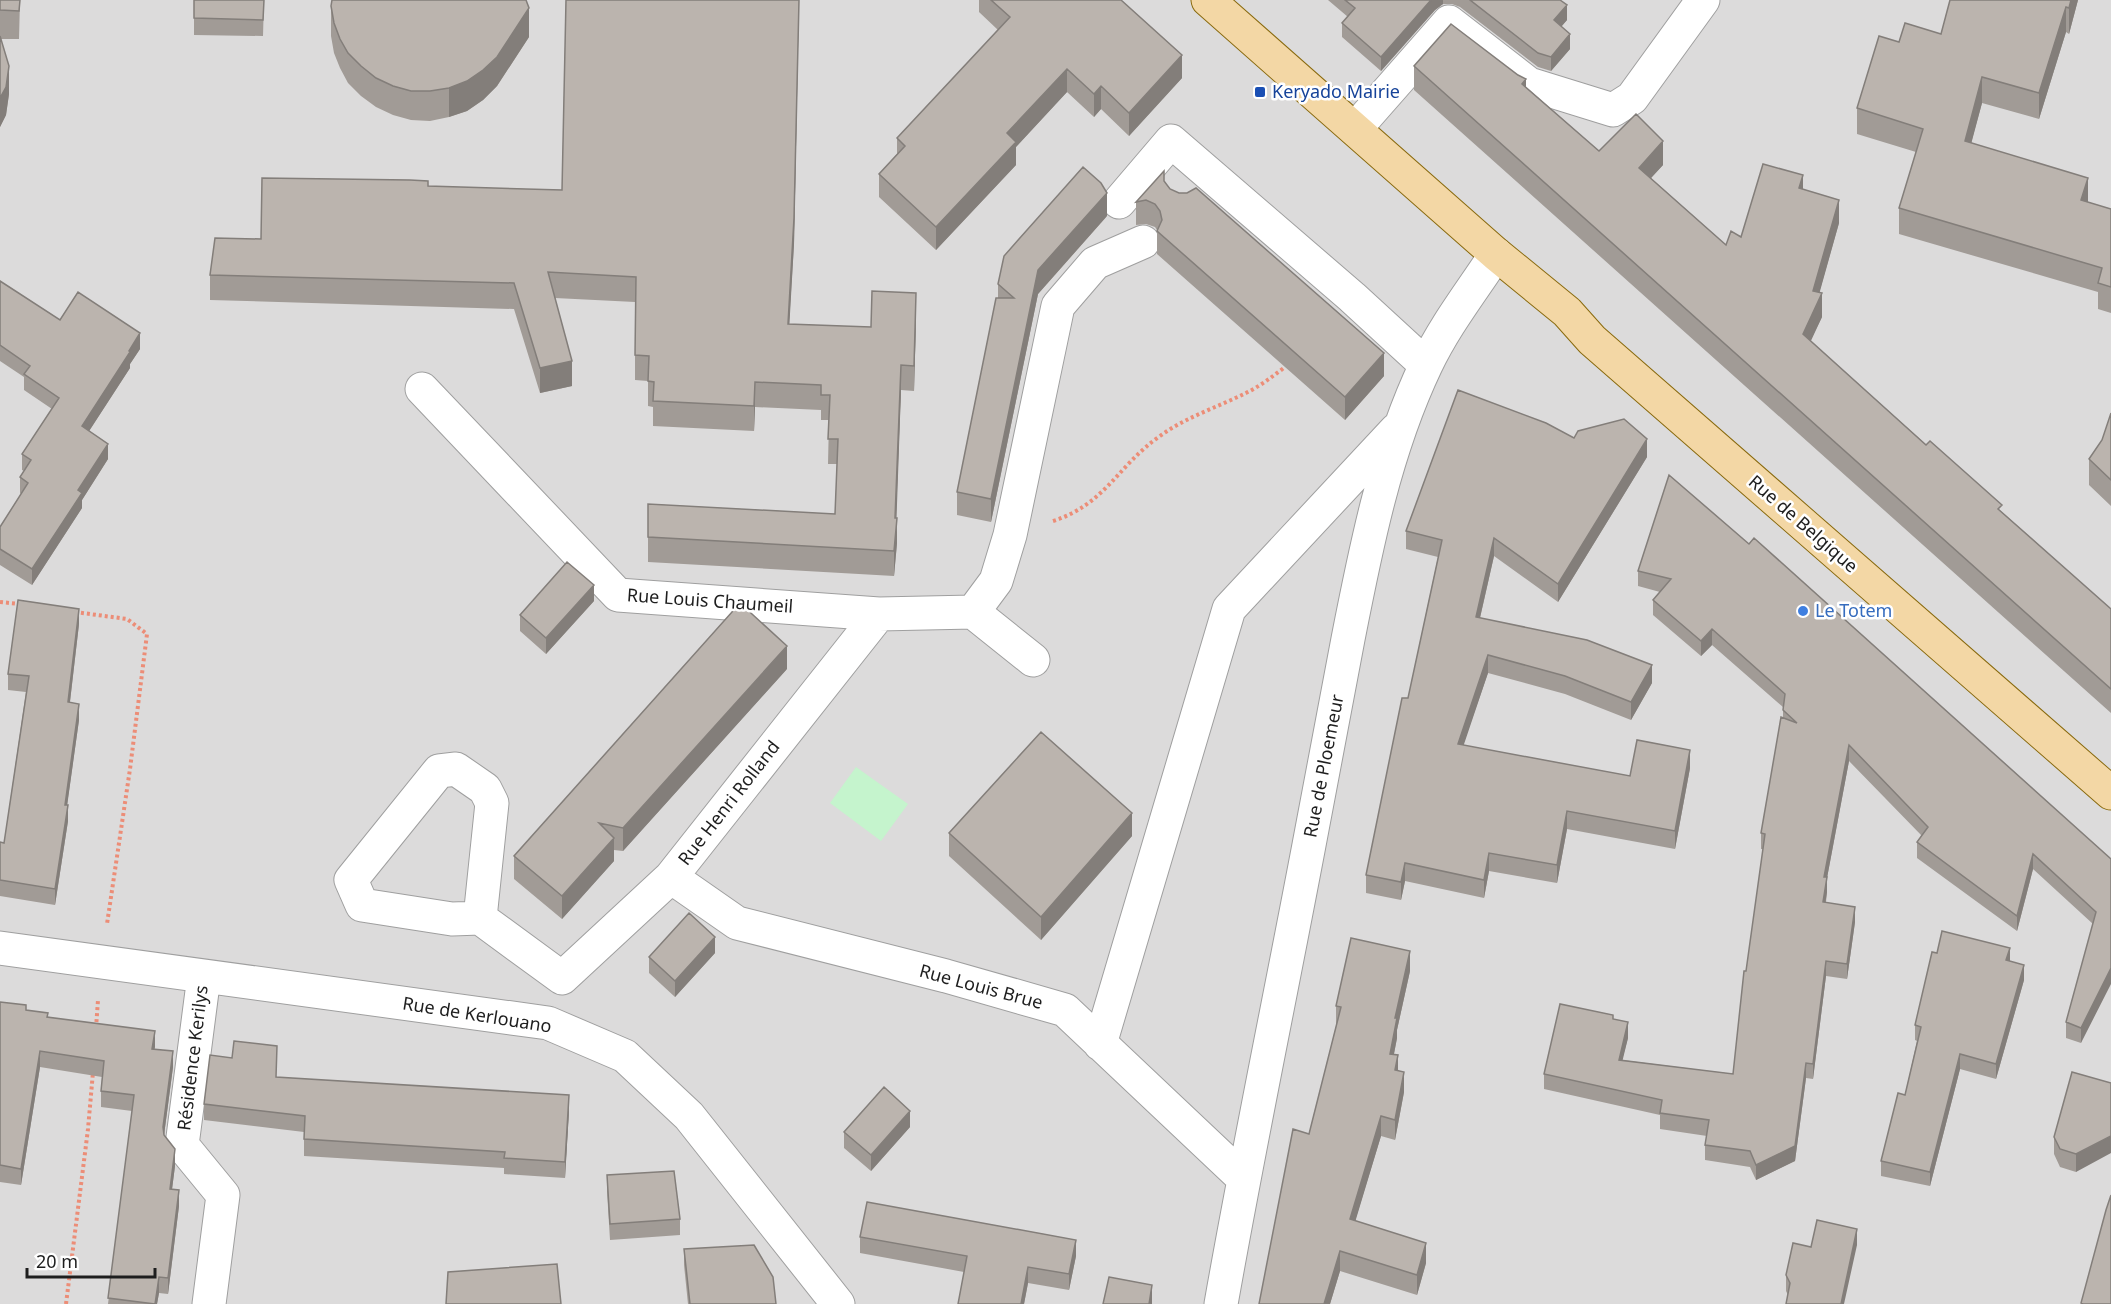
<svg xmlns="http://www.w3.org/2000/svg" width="2111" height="1304" viewBox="0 0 2111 1304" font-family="'Noto Sans',sans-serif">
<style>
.residential{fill:#dcdbdb}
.park{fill:#c5f4cd}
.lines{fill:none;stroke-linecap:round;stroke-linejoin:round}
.minor-casing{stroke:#9f9f9f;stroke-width:35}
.major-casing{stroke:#896a0e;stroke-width:35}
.path{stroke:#ec8d77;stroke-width:4;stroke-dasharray:3 3;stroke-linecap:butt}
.minor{stroke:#fff;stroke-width:33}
.major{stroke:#f3d7a5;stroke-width:33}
.wall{fill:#a19b96}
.shaded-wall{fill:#837e7a}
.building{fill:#bbb4ae;stroke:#837e7a;stroke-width:1.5}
.transit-dot{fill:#1a4fb4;stroke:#fff;stroke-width:2}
.shop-dot{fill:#3f7fe0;stroke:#fff;stroke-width:2}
.labels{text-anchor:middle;stroke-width:5;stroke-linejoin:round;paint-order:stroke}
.transit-label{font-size:18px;fill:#164399;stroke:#fff;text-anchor:start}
.street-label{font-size:18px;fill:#1e1e1e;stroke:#fff}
.shop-label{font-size:18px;fill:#366cbe;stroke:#fff;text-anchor:start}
</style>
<rect width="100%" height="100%" fill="#eeebe4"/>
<path class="residential" d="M0 0H2111V1304H0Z"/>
<path class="park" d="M856 767 908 804 881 841 830 803Z"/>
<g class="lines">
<g class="minor-casing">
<path id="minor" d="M1355 129 1449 22 1529 84 1613 110 1632 98 1703 0
M1119 202 1171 141 1352 297 1426 365
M422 389 618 595 879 614 973 612 1033 660
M973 612 996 581 1010 535 1058 306 1095 263 1143 242
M671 877 737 923 946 976 1065 1010 1243 1178
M480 918 492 803 485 789 456 769 439 771 351 880 362 905 452 919 480 918 562 978 671 877 879 614
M0 948 548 1023 625 1056 689 1116 838 1304
M204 976 182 1145 223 1195 209 1304
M1100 1044 1229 609 1396 430
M1221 1304C1248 1151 1280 998 1309 845 1322 776 1335 708 1348 639 1366 547 1385 451 1426 365 1445 325 1472 291 1496 254"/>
</g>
<g class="major-casing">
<path id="major" d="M1208 0 1496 254 1567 312 1592 340 2111 793"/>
</g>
<path class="path" d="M1053 521C1106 504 1118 465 1160 436 1186 417 1218 407 1246 393 1260 386 1272 377 1285 367
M0 602 20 604
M75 612 127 619 147 634 130 769 107 924
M96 1028 98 1000
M66 1304 88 1129 93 1072"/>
<use href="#minor" class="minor"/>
<use href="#major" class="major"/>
</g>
<path class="wall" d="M0 0H20L19 39H1L9 94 6 115 0 127Z
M194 0H264L263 36 194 35Z
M566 0H799L794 244 789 324 871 327 916 318 914 391 901 390 896 518 897 543 894 576 648 562V504L835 514 837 464H828L829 420H821V410L755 407 754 431 653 426V407L648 406V381L635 380V302L555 298 572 386 540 393 514 309 210 300V275L261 239 428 186 562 190Z
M979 0H1121L1182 78 1129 136 1101 109 1094 117 1067 92 1016 147V165L936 250 879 197V174L897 154V138L998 30 979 12Z
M1328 0H1560L1567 20 1561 27 1570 49 1551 71 1538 67 1460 7 1452 4H1443L1435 10 1381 71 1342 37V23L1348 17Z
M1950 0H2078L2069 34 2066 32 2039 119 1982 103 1971 143 2088 202 2111 209V313L2098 309V292L1899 234V208L1916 152 1857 134V108L1899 42 1941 34Z
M331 6 529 37 497 86 483 100 467 111 449 117 430 121 411 120 393 115 376 107 361 96 348 83 340 68 334 53 331 36Z
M1414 66 1526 87 1599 151 1663 165 1651 178 1726 245 1741 237 1803 189 1839 223 1819 293 1822 317 1810 341 2111 609V713L1414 90Z
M1164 181 1170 189 1384 376 1345 420 1157 254V230L1155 227 1146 224 1136 225V202Z
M1107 216 1038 294 991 522 957 515V492L998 298V284Z
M0 281 60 320 140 349 130 364V368L89 431 108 459 82 500V508L32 585 0 565V527L21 494 20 493V477L24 471 22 470V454L52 409 24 390V377L0 361Z
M2111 413V506L2089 485V459L2102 440Z
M1574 438 1647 457 1558 602 1494 556 1480 618 1652 683 1631 720 1565 694 1488 673 1463 745 1630 776 1690 768 1675 849 1567 829 1557 883 1489 871 1484 898 1405 881 1401 900 1366 893V875L1408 698 1438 557 1406 549V531Z
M1669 475 2111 859 2081 1043 2066 1038V1022L2093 924 2033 869 2017 931 1917 858V842L1922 836 1849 761 1827 878V892L1826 902 1855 922 1847 979 1826 976 1813 1079 1806 1078 1795 1161 1756 1180 1750 1167 1705 1160V1145L1707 1136 1660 1129V1115L1544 1089V1074L1613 1019 1628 1038 1622 1060 1733 1074 1763 849H1761V833L1783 717V707L1712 645 1701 656 1653 615V600L1660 592 1638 586V571Z
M594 601 546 654 520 631V615Z
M79 624 70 702 79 720 67 805 68 821 55 905 0 896V842L4 843 26 692 8 690V674Z
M787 669 623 851 614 850V861L562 919 514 879V856Z
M949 833 1132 836 1041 940 949 856Z
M715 953 675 997 649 973V957Z
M2010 961 2024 980 1996 1079 1960 1069 1930 1186 1881 1176V1161L1905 1095 1917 1041 1915 1040V1025Z
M1410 971 1397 1030V1038L1394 1054 1404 1092 1395 1140 1381 1136 1355 1221 1426 1263 1417 1295 1340 1271 1330 1304H1259L1309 1134 1336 1026V1006Z
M0 1002 155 1049 173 1067 164 1135 175 1166 172 1189 179 1206 168 1294 159 1293 157 1304H108L132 1111 101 1107V1091L102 1077 40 1067 21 1185 0 1182Z
M232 1058 277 1077 569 1111 565 1178 504 1174V1168L304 1156V1132L204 1120V1104Z
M2111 1083 2076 1172 2060 1167 2054 1154V1137Z
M910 1127 871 1171 844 1148V1132Z
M607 1175 680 1219V1235L610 1240 607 1191Z
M860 1237 1076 1256 1069 1290 1028 1283 1024 1304H958L964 1272 860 1253Z
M1857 1245 1788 1295 1786 1291V1275L1811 1247Z
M684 1249 776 1304H688L684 1265Z"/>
<path class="shaded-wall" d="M799 0 794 244 788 349V324Z
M1431 0H1443V4L1435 10 1381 71V57Z
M2071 0H2078L2069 34V8Z
M1567 5V20L1554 35V20Z
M2066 7V32L2039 119V93Z
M529 8V37L497 86 483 100 467 111 449 117V88Z
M1570 34V49L1551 71V57Z
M1182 55V78L1129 136V113Z
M9 66V94L6 115 0 127V98Z
M1067 69V92L1016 147V165L936 250V227L1007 133Z
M1982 77V103L1965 167V141Z
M1526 79V103L1522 84Z
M1101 86V109L1094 117V94Z
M1663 141V165L1639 191V168Z
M1803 175V198L1799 188Z
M2088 178V204L2081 200Z
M1107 193V216L1038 294 991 522V499L1038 270Z
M1839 200V223L1815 309 1822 293V317L1803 358V334L1813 291Z
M916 293V318L914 391V366Z
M140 333V349L130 364V368L82 442V426Z
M1384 353V376L1345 420V397Z
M572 361V386L540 393V368Z
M901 365V390L896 533 897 518V543L894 576V551Z
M755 382V407L754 431V406Z
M1647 439V457L1558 602V584Z
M108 444V459L82 500V508L32 585V569L78 490Z
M1494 538V556L1476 635V617Z
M594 585V601L546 654V638Z
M79 609V624L68 718V702Z
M1712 629V645L1701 656V641Z
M787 646V669L623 851V828Z
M1488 655V673L1458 762V744Z
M1652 665V683L1631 720V702Z
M79 704V720L65 821V805Z
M1849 745V761L1827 878V892L1823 918 1824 877Z
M1690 750V768L1675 849V831Z
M68 805V821L55 905V889Z
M1567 811V829L1557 883V865Z
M1132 813V836L1041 940V917Z
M614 838V861L562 919V896Z
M1489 853V871L1484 898V880Z
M2033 854V869L2017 931V916Z
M1405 863V881L1401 900V882Z
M1855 907V922L1847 979V964Z
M715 937V953L675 997V981Z
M2010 948V963L2006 960Z
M1410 951V971L1397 1030V1038L1390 1074V1054L1395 1018Z
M1826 961V976L1813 1079V1064Z
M2024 965V980L1996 1079V1064Z
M2111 968V984L2081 1043V1028Z
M1628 1022V1038L1619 1075V1060Z
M155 1031V1047L152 1065V1049Z
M40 1051V1067L21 1185V1169Z
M173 1051V1067L163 1143V1127Z
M1960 1054V1069L1930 1186V1172Z
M1398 1055V1075L1395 1070Z
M1806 1063V1078L1795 1161 1756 1180V1165Z
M1404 1072V1092L1395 1140V1120Z
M569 1095V1111L565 1178V1162Z
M910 1111V1127L871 1171V1155Z
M1381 1116V1136L1350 1239V1219Z
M2111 1136V1153L2076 1172V1154Z
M175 1149V1166L170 1205V1189Z
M179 1190V1206L168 1294V1278Z
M1857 1229V1245L1844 1304H1841Z
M1076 1240V1256L1069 1290V1274Z
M1426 1243V1263L1417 1295V1275Z
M1340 1251V1271L1330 1304H1324Z
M1028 1267V1283L1024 1304H1021Z
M159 1277V1293L157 1304H155Z
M1152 1285V1304H1149Z"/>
<path class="building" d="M0 0H20L19 11 0 10Z
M194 0H264L263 20 194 18Z
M332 0H526L529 8 497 57 483 70 467 81 449 88 430 91H411L393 86 376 78 361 66 348 53 340 39 334 23 331 6Z
M566 0H799L794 218 788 324 871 327 872 291 916 293 914 366 901 365 895 518H897L894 551 648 537V504L835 514 838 439H828L830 395H821V385L755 382 754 406 653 401 654 382 648 381 649 356 635 355 636 277 548 272 572 361 540 368 514 283 210 275 215 238 261 239 262 178 410 180 428 181V186L562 190Z
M991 0H1121L1182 55 1129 113 1101 86 1094 94 1067 69 1007 133 1016 142 936 227 879 174 905 146 897 138 1010 17Z
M1345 0H1431L1381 57 1342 23 1355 8Z
M1470 0H1560L1567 5 1554 20 1570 34 1551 57 1538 53Z
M1950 0H2071L2069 8 2066 7 2039 93 1982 77 1965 141 2088 178 2081 200 2111 209V287L2098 283 2102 268 1899 208 1923 129 1857 108 1879 36 1899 42 1905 23 1941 34Z
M1451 24 1518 75 1526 79 1522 84 1599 151 1636 114 1663 141 1639 168 1726 245 1731 231 1741 237 1763 164 1803 175 1799 188 1839 200 1813 291 1822 293 1803 334 1926 445 1930 441 2002 505 1998 509 2111 609V689L1414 66Z
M0 36 9 66 6 87 0 98Z
M1083 167 1101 183 1107 193 1038 270 991 499 957 492 996 298H1014L998 284 1004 256Z
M1164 171V181L1170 189 1179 193H1187L1196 188 1384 353 1345 397 1157 231 1162 220 1160 211 1155 204 1146 200 1136 202Z
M0 281 60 320 78 292 140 333 129 351 130 352 82 426 108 444 78 490 82 493 32 569 0 549V527L28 483 20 477 31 460 22 454 59 398 24 374 30 366 0 345Z
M1458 390 1546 423 1574 438 1578 431 1624 419 1647 439 1558 584 1494 538 1476 617 1587 640 1652 665 1631 702 1565 676 1488 655 1458 744 1630 776 1637 740 1690 750 1675 831 1567 811 1557 865 1489 853 1484 880 1405 863 1401 882 1366 875 1402 698H1408L1442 540 1406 531Z
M2111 413V480L2089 459 2102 440Z
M1669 475 1749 544 1754 538 2111 859V968L2081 1028 2066 1022 2096 912 2033 854 2017 916 1917 842 1928 827 1849 745 1824 877H1827L1823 902 1855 907 1847 964 1826 961 1813 1064 1806 1063 1795 1146 1756 1165 1750 1151 1705 1145 1709 1120 1660 1113 1662 1100 1544 1074 1560 1004 1613 1015V1019L1628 1022 1619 1060 1733 1074 1744 971H1746L1765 834 1761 833 1781 717 1797 723 1783 710 1785 694 1712 629 1701 641 1653 600 1671 579 1638 571Z
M567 562 594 585 546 638 520 615Z
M18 600 79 609 68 702 79 704 65 805H68L55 889 0 880V842L4 843 29 676 8 674Z
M740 603 787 646 623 828 599 823 614 838 562 896 514 856Z
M1041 732 1132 813 1041 917 949 833Z
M689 913 715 937 675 981 649 957Z
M1942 931 2010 948 2006 960 2024 965 1996 1064 1960 1054 1930 1172 1881 1161 1898 1093 1905 1095 1921 1027 1915 1025 1932 952 1937 953Z
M1351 938 1410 951 1395 1018H1397L1390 1054 1398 1055 1395 1070 1404 1072 1395 1120 1381 1116 1350 1219 1426 1243 1417 1275 1340 1251 1324 1304H1259L1293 1129 1309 1134 1341 1007 1336 1006Z
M0 1002 26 1005V1010L48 1013 47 1017 155 1031 152 1049 173 1051 163 1127 164 1135 175 1149 170 1189 179 1190 168 1278 159 1277 155 1304 108 1298 134 1095 101 1091 104 1061 40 1051 21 1169 0 1165Z
M234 1041 277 1046 276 1077 569 1095 565 1162 504 1158 505 1152 304 1139 305 1116 204 1104 210 1055 232 1058Z
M2072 1072 2111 1083V1136L2076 1154 2060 1149 2054 1137Z
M884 1087 910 1111 871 1155 844 1132Z
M674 1171 680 1219 610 1224 607 1175Z
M2111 1195V1304H2083L2081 1303 2106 1210Z
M867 1202 1076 1240 1069 1274 1028 1267 1021 1304H958L967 1256 860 1237Z
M1817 1220 1857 1229 1841 1304H1786L1790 1283 1786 1275 1793 1243 1811 1247Z
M754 1245 773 1277 776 1304H690L684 1249Z
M557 1264 561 1304H446L448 1272Z
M1109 1277 1152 1285 1149 1304H1103Z"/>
<rect class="transit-dot" x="1254" y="86" width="12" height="12" rx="3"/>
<circle class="shop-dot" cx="1803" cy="611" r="6"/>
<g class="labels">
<g class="transit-label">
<text x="1272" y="98">Keryado Mairie</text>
</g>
<g class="street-label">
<text transform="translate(1803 524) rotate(41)" y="6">Rue de Belgique</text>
<text transform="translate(710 601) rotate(4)" y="6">Rue Louis Chaumeil</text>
<text transform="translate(1324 766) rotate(-79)" y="6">Rue de Ploemeur</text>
<text transform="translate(729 803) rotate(-52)" y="6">Rue Henri Rolland</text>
<text transform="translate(981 987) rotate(15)" y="6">Rue Louis Brue</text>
<text transform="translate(477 1015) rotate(9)" y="6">Rue de Kerlouano</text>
<text transform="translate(193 1058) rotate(-83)" y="6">Résidence Kerilys</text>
</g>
<g class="shop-label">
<text x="1815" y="617">Le Totem</text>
</g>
</g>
<path d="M27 1268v9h128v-9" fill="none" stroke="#1e1e1e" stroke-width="3"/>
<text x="36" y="1268" font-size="18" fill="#1e1e1e" stroke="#ffffff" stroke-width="4.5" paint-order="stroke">20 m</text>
</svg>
